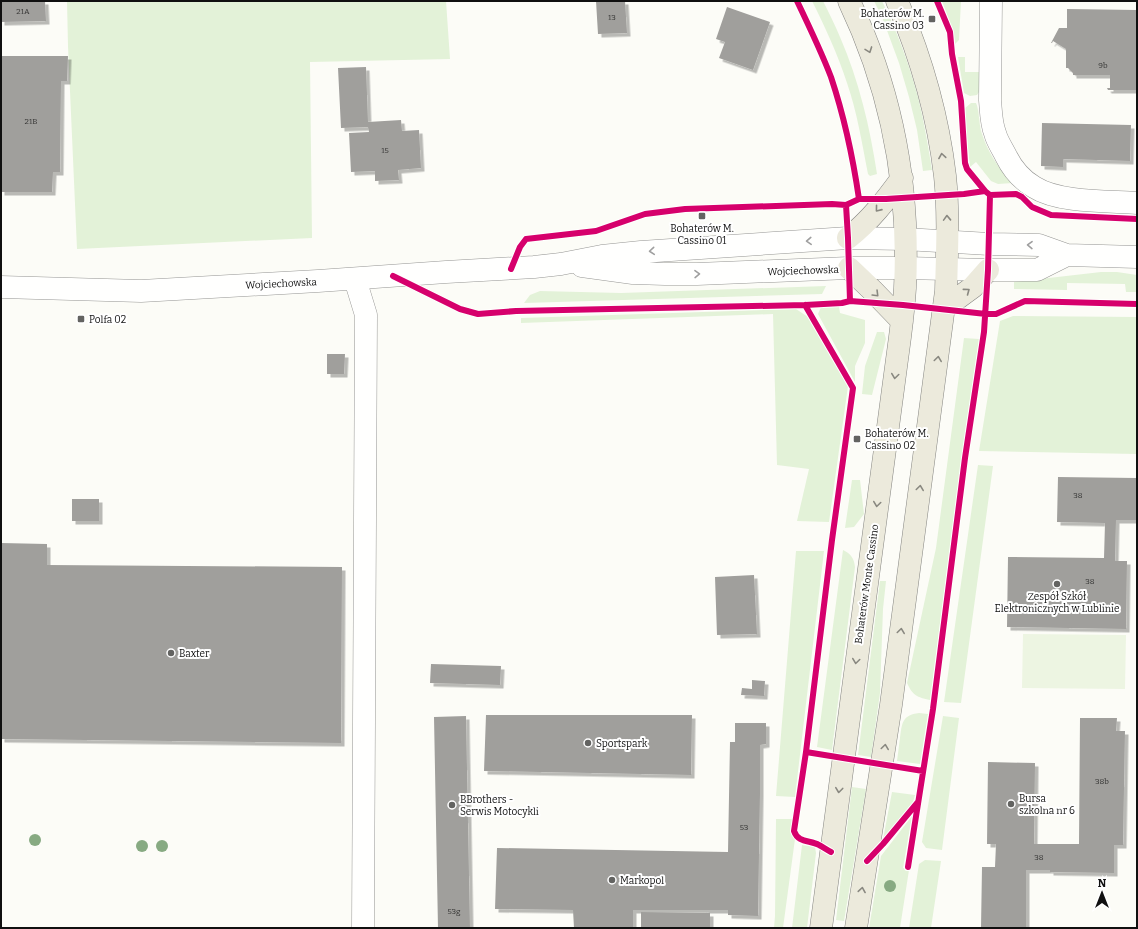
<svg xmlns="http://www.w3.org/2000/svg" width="1138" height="929" viewBox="0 0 1138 929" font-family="Bitter,serif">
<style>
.green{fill:#e3f2d8}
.pitch{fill:#edf5e2}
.building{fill:#a09f9c;filter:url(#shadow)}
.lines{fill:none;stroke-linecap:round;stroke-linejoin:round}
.minor-casing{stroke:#969694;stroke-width:23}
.major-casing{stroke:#848481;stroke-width:23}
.minor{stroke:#fffffe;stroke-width:22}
.major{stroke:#eceadc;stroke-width:22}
.cycleway-casing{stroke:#fff;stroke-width:8}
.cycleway{stroke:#d6006c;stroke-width:6}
.tree{fill:#87aa82}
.oneway{stroke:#898880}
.oneway2{stroke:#9f9f9f}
.poi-dot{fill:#636361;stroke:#fff;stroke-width:1.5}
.labels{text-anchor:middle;stroke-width:4;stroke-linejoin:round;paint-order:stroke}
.number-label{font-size:8px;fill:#343433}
.poi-label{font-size:10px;fill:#101010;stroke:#fff;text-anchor:start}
.street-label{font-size:10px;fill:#101010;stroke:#fff}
</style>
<defs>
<filter id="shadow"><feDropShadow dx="3.5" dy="3.5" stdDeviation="0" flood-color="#0004"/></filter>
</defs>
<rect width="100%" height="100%" fill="#fcfcf7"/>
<path class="green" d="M67 1H446L450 59 310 62 312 238 77 249 68 46Z
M812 1H823C829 13 835 25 840 37 859 81 870 127 877 174L870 176 868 174C862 143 857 112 847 83 838 55 825 27 812 1Z
M874 1H882C897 31 909 64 918 97 924 121 928 146 932 170L923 171 917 130 909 97 899 63 882 17Z
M942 1H961L959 40 955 44 953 31Z
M958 57H965V72H980L979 92 977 95 970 96 964 93Z
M971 103H976C979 109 979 122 981 131 987 151 998 168 1013 183L998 184 991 181 976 162 970 167 964 109Z
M1101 272H1117L1137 275V292H1126L1125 284 1067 283V290L1014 289V282Z
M826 286 822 294 524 303 530 295 540 291 621 293Z
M821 307H839L840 313 865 320V343L855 366V382L818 314Z
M796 309 808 317 848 386 829 522 797 521 809 469 777 465 773 314 521 323V318Z
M1013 316 1137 317V454L979 451 1000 321Z
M877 332H884L886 339 872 395 862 394 865 366Z
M964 338 979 339 965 433 930 700C917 697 913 696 907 683L936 548Z
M978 465 993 466 961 703 944 702Z
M852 480H860L864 514 854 527 845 528Z
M843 550C851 554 854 558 855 567L832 750 817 747Z
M796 551H824L795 797 776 796Z
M880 581H886L883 609 880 693 871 757 858 755Z
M919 713 928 714 920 764 897 761C898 753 899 746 900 738 902 723 902 715 919 713Z
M943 716 959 718 942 850 926 848 922 842Z
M852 787 866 789 844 921 836 920Z
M892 792 915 795 913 802 883 839Z
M912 816 903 868 909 870 900 928H869L881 856Z
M776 819H793C792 826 790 832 795 839L783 928H774L775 916Z
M802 845 815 847 816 853 807 928H792Z
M925 860 941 861 931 928H909L919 864Z"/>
<path class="pitch" d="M1023 634 1126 635 1125 689 1022 688Z"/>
<path class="building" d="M1 1H45L46 21 1 22Z
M596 1H625L627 33 598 34Z
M727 7 770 22 753 70 719 58 725 42 716 39Z
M1067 9 1137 10V90H1108L1107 88H1110V75H1073V73L1068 68H1066V49L1053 41 1052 43H1051L1059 28H1067Z
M1 56H68L67 81H61L60 172H53L52 192H1Z
M366 67 368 122 401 120 402 131 419 130 421 168 398 170 399 180 375 181V171L351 172 349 133 369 132 368 127 341 128 338 68Z
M1042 123 1131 125 1130 161 1063 159V167L1041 166Z
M327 354H345L344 374H327Z
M1058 477 1137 478V520H1116L1115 561H1127L1126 629 1007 627 1008 557 1104 558 1105 523 1057 522Z
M72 499H99V521H72Z
M1 543 47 544V565L342 567 341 743 1 739Z
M754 575 757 634 717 635 715 577Z
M431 664 501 666 500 685 430 683Z
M752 680 765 681 764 696 741 695 742 688 752 689Z
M486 715H692L691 775 484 771Z
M466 716 470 928H438L434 717Z
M1080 718H1117L1116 731H1125L1123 845H1114V873L1050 872V870H1026V928H981L982 867H995L996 844H987L988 762 1035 763 1034 844H1079Z
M735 723H766V744L760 745V793L758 916 728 915V910H633V928H574L573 910 495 909 497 848 728 852 730 742H735Z
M641 912 710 913V928H641Z"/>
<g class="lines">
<g class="minor-casing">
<path id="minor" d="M991 1 990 100C991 111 991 123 995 133 997 141 1002 148 1006 156 1012 168 1022 180 1034 187 1059 203 1108 201 1137 203
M582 266 633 273 665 274H697L849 268H905L988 270H1037L1067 255
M355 279 366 315 363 928
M1 287 141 291 318 281 446 272 534 267 561 264 602 256 641 252 848 238 905 239 989 244 1039 245 1067 255 1137 257"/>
</g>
<g class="major-casing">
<path id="major" d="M848 238C870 221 886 200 902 178
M849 268 872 290 902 321
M943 309 973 287 988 270
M821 928 900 337C902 321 904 304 905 288 910 188 892 91 849 1
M856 928 891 705 946 291C947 253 949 214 945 176 938 116 921 57 897 1"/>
</g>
<use href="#minor" class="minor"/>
<use href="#major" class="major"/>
<g class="cycleway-casing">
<path id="cycleway" d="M797 1C809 26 821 51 831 77 844 116 853 158 859 199
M937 1 950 32 952 54 961 101 965 163 967 169 985 191
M846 205 848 238 850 301
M511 269 520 247 526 239 596 231 645 214 685 209 832 204 846 205 859 199H886L964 194 985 191 990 195 1016 194 1022 197 1032 207 1051 215 1137 219
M393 276 460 309 478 314 516 311 805 305 842 303 850 301 903 305 986 314H996L1025 301 1137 304
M805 305 853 388 832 540 806 752 794 831C798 843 810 840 819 845 823 847 827 850 831 852
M806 752 923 771
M867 861 883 844 918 802
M908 867 933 709 965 458 984 332 988 270 990 195"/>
</g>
<use href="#cycleway" class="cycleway"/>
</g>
<g class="tree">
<circle cx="35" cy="840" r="6"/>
<circle cx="142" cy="846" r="6"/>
<circle cx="162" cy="846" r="6"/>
<circle cx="890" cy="886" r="6"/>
</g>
<defs><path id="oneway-chevron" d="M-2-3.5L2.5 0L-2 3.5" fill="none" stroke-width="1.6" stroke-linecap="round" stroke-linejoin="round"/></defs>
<g class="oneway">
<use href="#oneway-chevron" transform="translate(869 50) rotate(70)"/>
<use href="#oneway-chevron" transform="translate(942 156) rotate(-99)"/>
<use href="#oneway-chevron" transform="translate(878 209) rotate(129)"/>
<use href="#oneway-chevron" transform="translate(947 218) rotate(-92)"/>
<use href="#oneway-chevron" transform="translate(967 291) rotate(-37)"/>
<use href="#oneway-chevron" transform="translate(876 294) rotate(45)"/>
<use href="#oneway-chevron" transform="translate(938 359) rotate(-82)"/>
<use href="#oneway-chevron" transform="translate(895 376) rotate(98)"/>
<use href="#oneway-chevron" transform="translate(920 488) rotate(-82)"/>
<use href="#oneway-chevron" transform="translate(877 504) rotate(98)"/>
<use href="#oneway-chevron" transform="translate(901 631) rotate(-82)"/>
<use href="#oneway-chevron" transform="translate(856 661) rotate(98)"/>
<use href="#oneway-chevron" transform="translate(885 747) rotate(-82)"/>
<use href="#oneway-chevron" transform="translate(839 790) rotate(97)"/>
<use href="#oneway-chevron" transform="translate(862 890) rotate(-81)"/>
</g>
<g class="oneway2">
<use href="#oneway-chevron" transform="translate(809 241) rotate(177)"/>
<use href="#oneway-chevron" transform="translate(1030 245) rotate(-179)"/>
<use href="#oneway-chevron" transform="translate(652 251) rotate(175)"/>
<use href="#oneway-chevron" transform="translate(697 274) rotate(-1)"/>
</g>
<g class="poi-dot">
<rect x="928" y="15" width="8" height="8" rx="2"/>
<rect x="698" y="212" width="8" height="8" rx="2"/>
<rect x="77" y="315" width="8" height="8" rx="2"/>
<rect x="853" y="435" width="8" height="8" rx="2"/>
<circle cx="1057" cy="584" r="4"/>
<circle cx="171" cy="653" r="4"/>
<circle cx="588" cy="743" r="4"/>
<circle cx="1011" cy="804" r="4"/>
<circle cx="452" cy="805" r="4"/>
<circle cx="612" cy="880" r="4"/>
</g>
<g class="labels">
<g class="number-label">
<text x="23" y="14">21A</text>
<text x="612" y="20">13</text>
<text x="1103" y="68">9b</text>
<text x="31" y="124">21B</text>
<text x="385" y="153">15</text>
<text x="1078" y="498">38</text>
<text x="1090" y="584">38</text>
<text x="1102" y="784">38b</text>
<text x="744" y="830">53</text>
<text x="1039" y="860">38</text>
<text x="454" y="914">53g</text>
</g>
<g class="poi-label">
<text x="924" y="17" text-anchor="end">Bohaterów M.<tspan x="924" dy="12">Cassino 03</tspan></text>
<text x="702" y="232" text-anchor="middle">Bohaterów M.<tspan x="702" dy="12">Cassino 01</tspan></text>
<text x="89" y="323">Polfa 02</text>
<text x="865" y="437">Bohaterów M.<tspan x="865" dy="12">Cassino 02</tspan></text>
<text x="1057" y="600" text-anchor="middle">Zespół Szkół<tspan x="1057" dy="12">Elektronicznych w Lublinie</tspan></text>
<text x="179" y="657">Baxter</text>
<text x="596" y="747">Sportspark</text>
<text x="1019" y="802">Bursa<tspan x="1019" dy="12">szkolna nr 6</tspan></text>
<text x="460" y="803">BBrothers -<tspan x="460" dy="12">Serwis Motocykli</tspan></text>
<text x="620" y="884">Markopol</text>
</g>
<g class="street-label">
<text transform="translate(803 270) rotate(-2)" y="4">Wojciechowska</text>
<text transform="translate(281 283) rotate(-3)" y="4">Wojciechowska</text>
<text transform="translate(866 584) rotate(-82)" y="4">Bohaterów Monte Cassino</text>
</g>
</g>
<rect width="1138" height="929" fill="none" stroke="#101010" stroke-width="4"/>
<g transform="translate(1102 893)" stroke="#ffffff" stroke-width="3" paint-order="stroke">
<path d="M0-3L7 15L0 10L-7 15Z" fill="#101010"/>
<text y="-6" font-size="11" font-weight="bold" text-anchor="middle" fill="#101010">N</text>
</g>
</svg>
